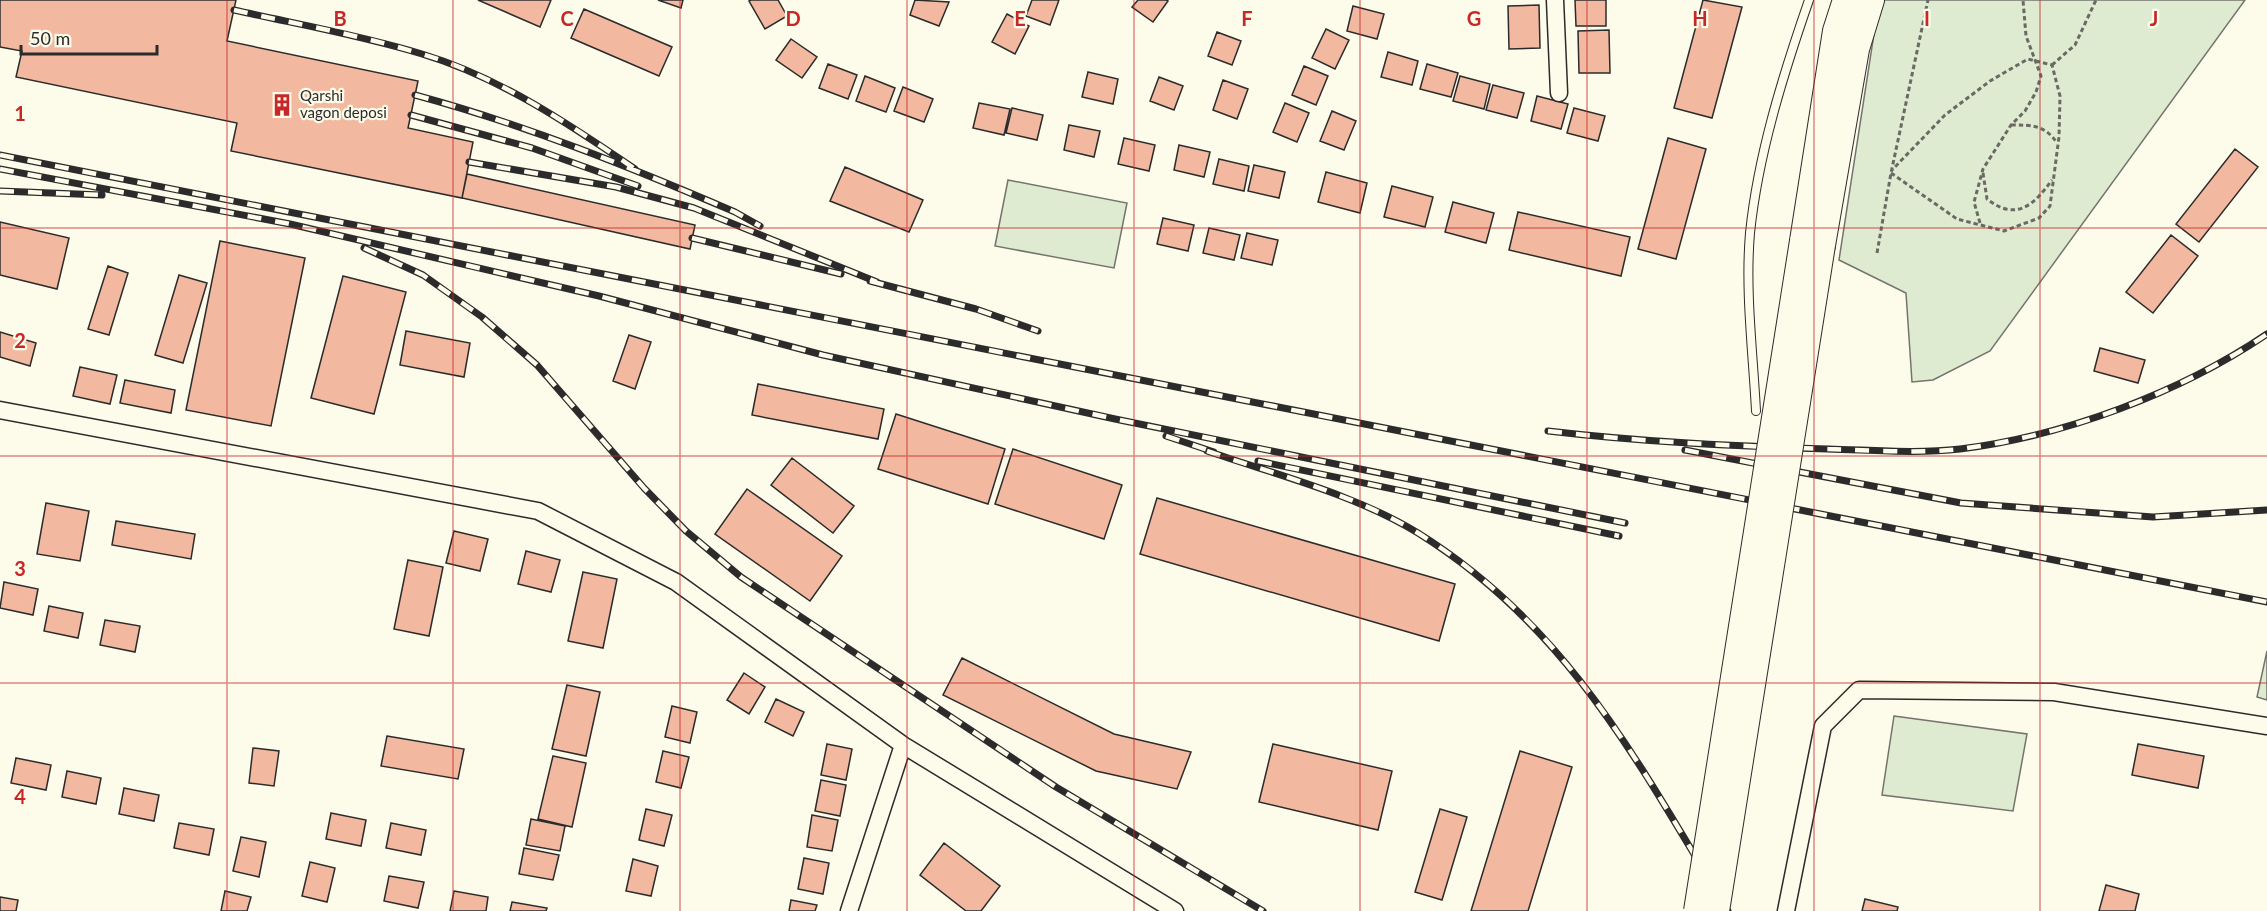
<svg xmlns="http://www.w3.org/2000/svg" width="2267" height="911" viewBox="0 0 2267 911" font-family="Lato,sans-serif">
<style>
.green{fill:#deebd1;stroke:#74746e;stroke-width:1.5}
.building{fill:#f2b8a0;stroke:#2b2b2b;stroke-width:1.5}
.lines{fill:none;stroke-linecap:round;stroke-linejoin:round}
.service-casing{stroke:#2b2b2b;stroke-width:10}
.minor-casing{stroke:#2b2b2b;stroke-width:19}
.primary-casing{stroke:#2b2b2b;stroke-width:28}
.path{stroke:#6a6964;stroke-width:3;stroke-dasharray:4.5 3;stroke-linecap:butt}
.service{stroke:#fdfbea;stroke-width:8}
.minor{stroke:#fdfbea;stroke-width:16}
.primary{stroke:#fdfbea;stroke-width:26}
.rail-casing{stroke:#2b2b2b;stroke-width:7}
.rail{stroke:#fdfbea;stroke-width:4.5;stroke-dasharray:14;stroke-linecap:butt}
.primary-bridge-casing{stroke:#2b2b2b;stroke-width:28;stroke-linecap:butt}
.primary-bridge{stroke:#fdfbea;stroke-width:26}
.grid{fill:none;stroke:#c62828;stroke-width:1.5;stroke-opacity:0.55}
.labels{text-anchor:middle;stroke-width:4.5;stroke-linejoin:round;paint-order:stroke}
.poi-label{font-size:15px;fill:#2b2b2b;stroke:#fdfbea;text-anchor:start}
.grid-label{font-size:20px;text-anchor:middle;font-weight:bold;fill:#c62828;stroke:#fdfbea;stroke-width:4.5;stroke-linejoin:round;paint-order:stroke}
</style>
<rect width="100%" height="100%" fill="#fdfbea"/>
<path class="green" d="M1884 0H2245L1990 351 1933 380 1912 382 1906 293 1839 260 1876 21Z
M1008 180 1127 203 1114 268 995 246Z
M2267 651V700L2257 697Z
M1894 716 2027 734 2013 811 1882 795Z"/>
<path class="building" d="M0 0H236L227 41 418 81 408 128 473 142 462 198 231 151 237 123 16 77 22 51 0 47Z
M478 0H551L540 27Z
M658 0H683L681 8Z
M751 0H778L787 16 765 29 749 1Z
M915 0 949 2 939 26 910 15Z
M1032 0H1059L1050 25 1026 16Z
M1138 0H1166L1168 1 1153 22 1132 7Z
M1575 0H1606V26H1576Z
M1703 0 1742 7 1712 118 1674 108Z
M1539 5 1540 48 1509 49 1508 6Z
M1353 6 1384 14 1377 39 1347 31Z
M584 9 672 47 659 76 571 38Z
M1007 14 1029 26 1015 54 992 42Z
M1326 29 1349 40 1335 69 1312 58Z
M1609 30 1610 73H1579L1578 31Z
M1217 32 1241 41 1232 65 1208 56Z
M791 39 817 57 802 78 776 60Z
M1388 52 1418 61 1412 85 1381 77Z
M828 64 857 75 848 99 819 88Z
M1427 64 1458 73 1451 97 1420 89Z
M1304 66 1328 76 1316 105 1292 95Z
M1088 72 1118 79 1113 104 1082 97Z
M865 76 895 88 886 112 856 101Z
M1460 76 1490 84 1484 109 1453 101Z
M1159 77 1183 86 1174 110 1150 101Z
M1223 80 1248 89 1237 119 1213 110Z
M1493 85 1524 93 1517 118 1486 110Z
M903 87 933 99 924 122 894 111Z
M1537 96 1568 104 1561 129 1531 121Z
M979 103 1010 109 1004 135 973 128Z
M1285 103 1309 113 1297 142 1273 132Z
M1012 108 1043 115 1037 140 1006 133Z
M1574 108 1605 116 1598 141 1567 133Z
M1332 111 1356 121 1344 150 1320 141Z
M1069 125 1100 131 1094 157 1064 150Z
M1124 138 1155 145 1149 171 1118 164Z
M1668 138 1706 149 1676 259 1638 249Z
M1179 145 1210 152 1204 177 1174 170Z
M2235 149 2258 167 2199 242 2176 224Z
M1219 159 1249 166 1244 191 1213 184Z
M1254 165 1285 172 1279 198 1248 191Z
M845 167 923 200 909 232 830 201Z
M1326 172 1367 183 1360 213 1318 202Z
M467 174 695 225 690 249 462 198Z
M1392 186 1433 197 1425 227 1384 217Z
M1453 202 1494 213 1486 243 1445 232Z
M1518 212 1630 237 1621 276 1509 250Z
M1163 218 1194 225 1188 251 1157 244Z
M0 222 69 238 57 289 0 275Z
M1209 228 1240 235 1234 260 1203 253Z
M1247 233 1278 240 1272 265 1241 258Z
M2171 235 2198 256 2153 313 2126 292Z
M220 241 305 258 271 426 186 410Z
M108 266 128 273 109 335 88 329Z
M179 275 207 283 183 363 155 355Z
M343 276 406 292 374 414 311 398Z
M406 331 470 343 464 377 400 365Z
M0 332 36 343 30 366 0 357Z
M629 335 651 342 635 389 613 381Z
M2100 348 2145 360 2138 383 2094 371Z
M80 367 117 375 110 404 73 396Z
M125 380 175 390 171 413 120 403Z
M758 384 884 409 878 439 752 415Z
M896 414 1005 449 988 504 878 469Z
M1013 449 1122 485 1104 539 995 504Z
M792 458 854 506 833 533 771 485Z
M747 489 842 556 810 601 715 534Z
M1157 498 1455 584 1439 641 1140 554Z
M46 503 89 511 80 561 37 554Z
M116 521 195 534 191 559 112 545Z
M454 531 488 539 480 571 446 563Z
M526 551 560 560 551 592 518 584Z
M408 560 443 567 429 636 394 629Z
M583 572 617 579 603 648 568 641Z
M4 582 38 589 33 615 0 608Z
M49 606 83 613 78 638 44 631Z
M105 620 140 626 135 652 100 645Z
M962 658 1114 734 1191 752 1177 789 1096 771 943 695Z
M744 673 765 687 749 714 727 700Z
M567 685 600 692 586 756 552 749Z
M776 699 804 712 793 736 765 722Z
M672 706 697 712 690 743 665 737Z
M387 736 464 749 458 779 381 766Z
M827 744 852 749 846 780 821 775Z
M1273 744 1392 771 1378 830 1259 802Z
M2138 744 2204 756 2198 788 2132 775Z
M253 748 279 751 274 786 249 783Z
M663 751 689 757 681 788 656 782Z
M1520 751 1572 767 1528 911H1471Z
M553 756 586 763 572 827 538 819Z
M16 758 51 765 46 790 11 783Z
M67 771 101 778 96 804 62 797Z
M821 780 846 785 840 816 815 811Z
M124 788 159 795 154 821 119 814Z
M646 809 672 815 664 846 639 840Z
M1440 809 1467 817 1442 900 1415 892Z
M331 813 366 820 361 846 326 839Z
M812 815 838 820 832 851 807 847Z
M531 819 565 826 560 851 526 845Z
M179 823 214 829 209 855 174 848Z
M391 823 426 830 421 855 386 848Z
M241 837 266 842 259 877 233 871Z
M944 843 1000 886 981 911H966L920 875Z
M524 848 559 855 553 880 519 874Z
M804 858 829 863 823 894 798 889Z
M633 859 658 866 651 896 626 891Z
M310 862 335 868 327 902 302 896Z
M389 876 424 882 418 908 384 901Z
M2106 885 2139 894 2135 911H2099Z
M225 891 251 897 247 911H221Z
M454 891 488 897 486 911H450Z
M0 897 18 900 16 911H0Z
M1865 899 1898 907 1897 911H1862Z
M791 900 817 905 815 911H789Z
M512 902 547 908 546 911H510Z"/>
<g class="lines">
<g class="service-casing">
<path id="service" d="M1756 411C1753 353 1745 291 1750 233 1758 155 1783 75 1809 0"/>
</g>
<g class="minor-casing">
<path id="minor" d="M1555 0 1559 93
M0 410 538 511 676 582 903 745 1175 911
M849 911 903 745
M1786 911 1823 726 1859 690 2054 692 2267 726"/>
</g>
<g class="primary-casing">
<path id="primary" d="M1803 241 1836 31 1846 0
M1822 245 1856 49 1871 0"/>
</g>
<path class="path" d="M2052 65 2075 45 2096 0
M2011 125C2032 125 2045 125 2057 143
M1891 173 1957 219 2004 231 2039 218 2050 206 2059 137 2060 96 2052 65 2028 59 1990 81 1945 115 1892 170
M1983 173 1987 199C2016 222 2034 205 2052 180
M1980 223 1974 202 1983 169 2011 125 2025 111 2036 92 2041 76 2026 36 2023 0
M1877 253 1891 173 1928 0"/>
<use href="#service" class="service"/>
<use href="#minor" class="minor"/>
<use href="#primary" class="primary"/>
<g class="rail-casing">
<path id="rail" d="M234 10C296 24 360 35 422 54 499 77 569 124 635 169
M415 95C526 125 630 167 735 212L760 226
M411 115 532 148 638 186
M0 155 2267 602
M469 162 616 187 694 208 877 282
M0 169 290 224 599 296 823 355 1115 419 1625 523
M0 191 102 195
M692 238 841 274
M364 248 423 275 482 317 537 365 644 488 686 531 741 577 1056 787 1263 911
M870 281 976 309 1038 331
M1548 431C1642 442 1735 446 1828 449 1871 450 1917 454 1960 449 2064 436 2180 393 2267 334
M1166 436 1214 452
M1685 450 1961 503 2153 517 2267 510
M1207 451C1277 475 1354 494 1418 533 1569 627 1639 764 1728 911
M1258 461 1619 536"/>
</g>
<use href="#rail" class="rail"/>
<g class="primary-bridge-casing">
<path id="primary-bridge" d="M1697 911 1803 241
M1716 911 1822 245"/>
</g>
<use href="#primary-bridge" class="primary-bridge"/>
</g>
<path class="grid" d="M227 0V911M453 0V911M680 0V911M907 0V911M1134 0V911M1360 0V911M1587 0V911M1814 0V911M2040 0V911M0 228H2267M0 456H2267M0 683H2267"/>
<defs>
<g id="building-bare" transform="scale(1.8)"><path d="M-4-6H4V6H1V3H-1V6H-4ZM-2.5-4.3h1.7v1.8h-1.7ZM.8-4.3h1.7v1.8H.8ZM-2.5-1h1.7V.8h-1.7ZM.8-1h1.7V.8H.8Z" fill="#c62828" stroke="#fdfbea" stroke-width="2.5" paint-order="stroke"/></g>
</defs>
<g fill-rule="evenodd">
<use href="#building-bare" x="282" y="105"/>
</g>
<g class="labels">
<g class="poi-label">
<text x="300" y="101">Qarshi<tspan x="300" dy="17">vagon deposi</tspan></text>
</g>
</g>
<g class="grid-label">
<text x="340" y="26">B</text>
<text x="567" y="26">C</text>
<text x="793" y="26">D</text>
<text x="1020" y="26">E</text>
<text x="1247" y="26">F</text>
<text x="1474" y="26">G</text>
<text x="1700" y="26">H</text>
<text x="1927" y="26">I</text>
<text x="2154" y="26">J</text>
<text x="20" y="121">1</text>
<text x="20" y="348">2</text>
<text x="20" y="576">3</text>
<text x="20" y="804">4</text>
</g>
<path d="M21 45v9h136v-9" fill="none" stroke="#2b2b2b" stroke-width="3"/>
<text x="30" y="45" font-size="18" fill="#2b2b2b" stroke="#fdfbea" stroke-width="4.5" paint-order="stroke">50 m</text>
</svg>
